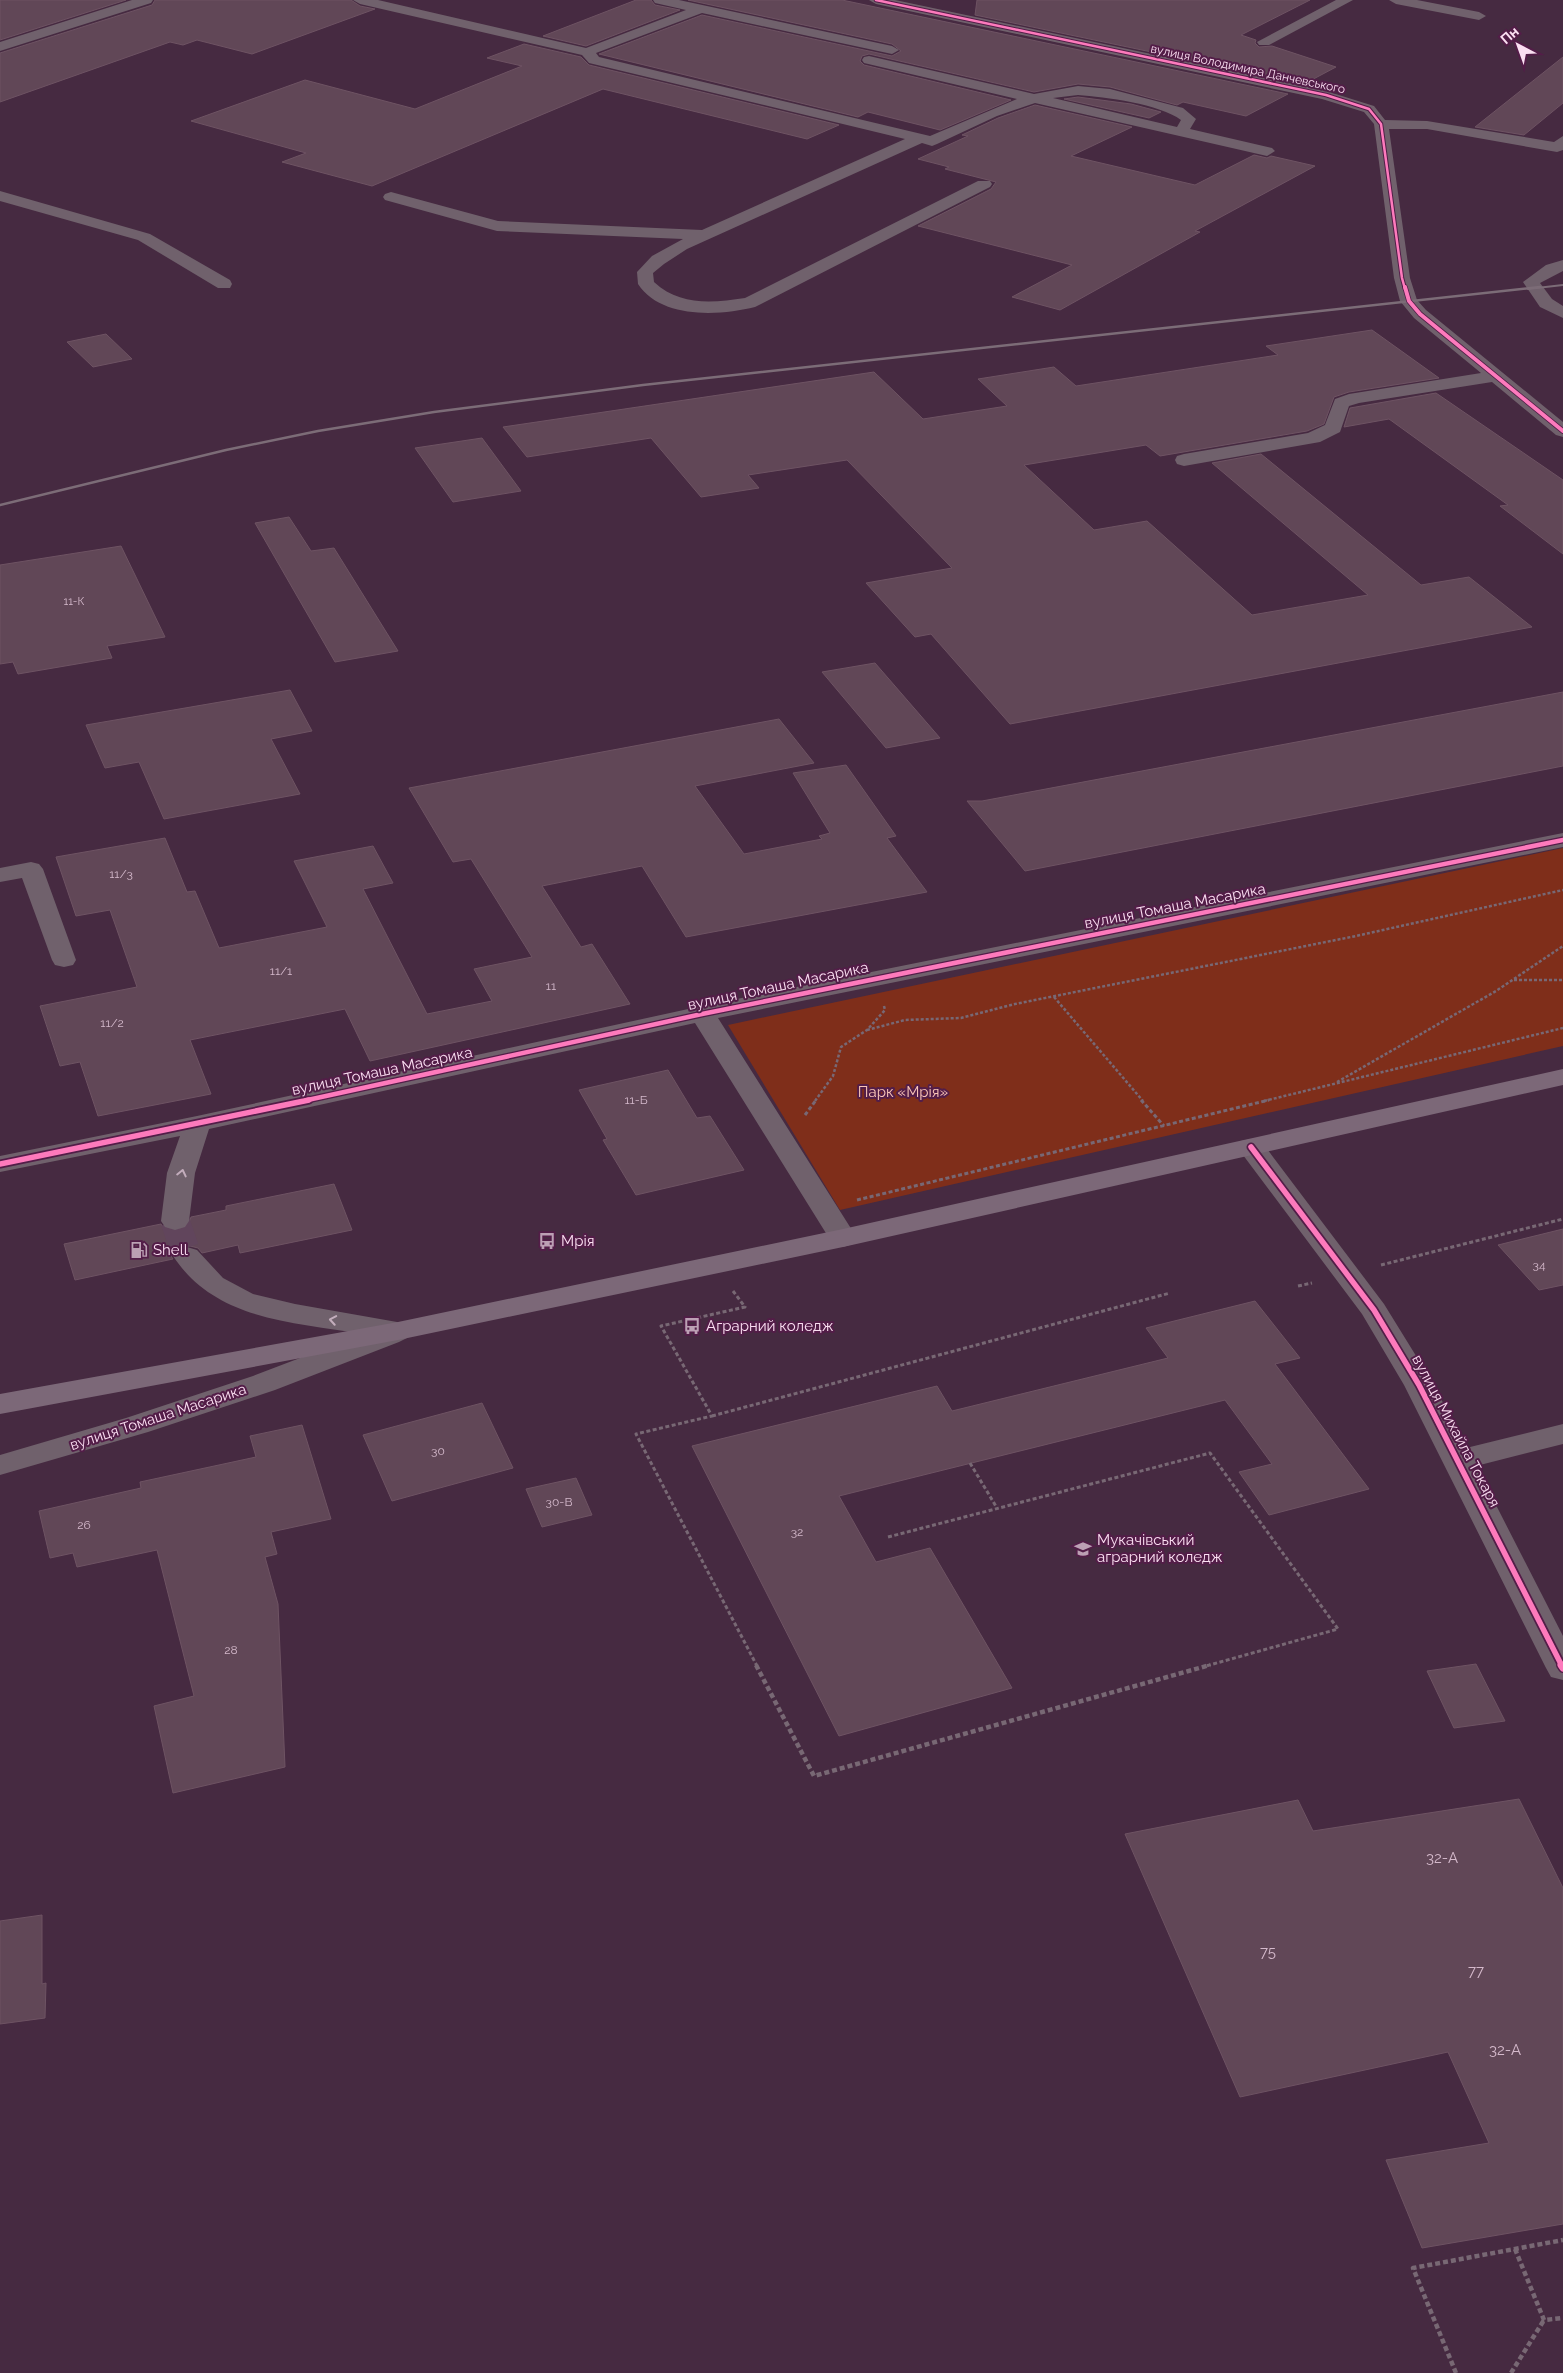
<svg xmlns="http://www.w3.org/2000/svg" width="1563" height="2373" viewBox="0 0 1563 2373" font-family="Raleway,sans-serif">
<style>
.green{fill:#7f2e1a}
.building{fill:#614757;stroke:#6e5363}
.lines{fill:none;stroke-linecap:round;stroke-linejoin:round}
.minor-tunnel{stroke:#61455c;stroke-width:29;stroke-dasharray:29 15;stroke-linecap:butt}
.path-far2{stroke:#786874;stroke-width:2.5;stroke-dasharray:3 2;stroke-linecap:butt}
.path-far1{stroke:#786874;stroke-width:3;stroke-dasharray:4 2.5;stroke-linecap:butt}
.path{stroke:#786874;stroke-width:4.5;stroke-dasharray:5 3;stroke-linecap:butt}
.minor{fill:#70616c;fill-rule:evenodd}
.major{fill:#7c6878;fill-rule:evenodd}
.rail-far1{stroke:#7c6c77;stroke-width:2}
.rail{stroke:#7c6c77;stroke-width:2.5}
.cycleway-far4-casing{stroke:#531d48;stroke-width:4.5}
.cycleway-far3-casing{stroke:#531d48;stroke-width:5.5}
.cycleway-far2-casing{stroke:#531d48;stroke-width:7}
.cycleway-far1-casing{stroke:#531d48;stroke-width:9}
.cycleway-casing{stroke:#531d48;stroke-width:10}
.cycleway-far4{stroke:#fd7abc;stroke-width:2.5}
.cycleway-far3{stroke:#fd7abc;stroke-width:4}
.cycleway-far2{stroke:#fd7abc;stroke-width:4.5}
.cycleway-far1{stroke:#fd7abc;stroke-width:5.5}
.cycleway{stroke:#fd7abc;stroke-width:7}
.oneway{stroke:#c3adbc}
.labels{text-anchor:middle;stroke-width:4;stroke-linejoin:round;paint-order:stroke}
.far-number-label{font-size:11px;fill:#d4b9cb}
.far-street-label{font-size:12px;fill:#fbdff2;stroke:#531d48}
.number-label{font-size:12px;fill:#d4b9cb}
.street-label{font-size:15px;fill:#fbdff2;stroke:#531d48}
.park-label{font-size:15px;fill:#fac6b7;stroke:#531d48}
.poi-label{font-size:15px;fill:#fbdff2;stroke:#531d48;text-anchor:start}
.near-number-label{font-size:15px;fill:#d4b9cb}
</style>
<rect width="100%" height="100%" fill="#462a41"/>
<path class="green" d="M1563 848V1046L840 1210 728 1025Z"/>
<path class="building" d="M0 0H126L0 40Z
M155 0H351L360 6 375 9 252 54 197 40 183 45 170 42 0 102V53L152 5Z
M636 0H651L655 5 680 10 586 46 543 36Z
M688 0H842L1288 94 1246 116 1183 102 1177 105 1110 87 1078 84 1034 92 869 54 862 56 860 61 864 65 1011 100 940 130 868 112 858 117 599 54 702 15 892 56 901 51 892 44Z
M977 0H1310L1241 35 1256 40 1255 43 1259 47 1272 46 1336 67 1304 84 975 15Z
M524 44 581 57 589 65 839 125 807 139 603 89 372 186 282 162 306 153 191 121 305 80 415 109 522 66 487 58Z
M1563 57V103L1524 135 1475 127Z
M1078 97 1131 104 1161 112 1149 118 1064 99Z
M1035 105 1132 127 1071 156 1195 185 1254 155 1267 158 1271 156 1315 166 1195 231 1200 232 1060 310 1012 297 1072 265 918 226 991 189 996 182 945 169 949 167 918 159 968 136 962 135 998 118Z
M1372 330 1439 378 1349 392 1334 397 1324 424 1307 431 1160 456 1146 445 1024 465 1094 530 1147 521 1252 615 1368 595 1212 463 1261 454 1421 585 1469 577 1532 627 1010 724 931 634 915 637 866 583 952 568 847 460 748 475 759 488 701 497 651 438 527 457 503 427 874 372 923 419 1007 406 978 379 1054 367 1076 386 1278 355 1266 346Z
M106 334 132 359 93 367 67 342Z
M1436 393 1563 480V554L1500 506 1508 505 1389 419 1344 427 1350 408Z
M482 438 521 491 453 502 415 448Z
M289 517 311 551 334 548 398 651 335 662 255 523Z
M121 546 165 637 107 646 112 658 18 674 13 662 0 664V565Z
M875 663 940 738 886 748 822 672Z
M290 690 312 731 271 739 300 794 164 819 139 762 105 768 86 725Z
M1563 692V766L1025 871 967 801H982Z
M779 719 814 763 695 786 744 854 822 839 819 836 830 833 793 773 846 765 896 836 887 838 927 892 686 937 642 866 542 886 581 947 592 944 630 1004 370 1061 345 1009 190 1040 211 1094 98 1116 80 1062 60 1066 40 1006 137 987 110 910 76 916 56 857 165 838 187 892 195 891 219 948 327 927 294 861 373 846 393 883 363 889 427 1014 492 1001 474 969 532 957 471 859 453 862 409 788Z
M668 1070 697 1118 710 1116 744 1170 636 1195 603 1140 607 1139 579 1090Z
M334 1184 352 1230 240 1253 238 1245 202 1253 198 1248 186 1245 175 1249 171 1256 173 1259 75 1280 64 1244 161 1224 164 1229 176 1232 187 1228 191 1217 226 1210V1206Z
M1563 1229V1285L1539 1290 1498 1245Z
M1255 1301 1300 1358 1275 1364 1369 1489 1269 1515 1239 1472 1272 1464 1225 1400 839 1496 876 1562 930 1548 1012 1688 839 1736 692 1446 937 1386 952 1411 1168 1358 1146 1328Z
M482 1403 513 1468 392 1501 363 1435Z
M302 1425 331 1519 271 1532 277 1554 265 1557 278 1604 285 1767 173 1793 154 1706 194 1696 157 1550 77 1567 73 1553 50 1558 39 1511 141 1488 140 1482 256 1457 250 1436Z
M576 1478 592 1515 542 1527 526 1489Z
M1476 1664 1505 1721 1454 1728 1427 1671Z
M1519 1799 1563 1888V2224L1422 2248 1386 2160 1489 2143 1448 2052 1240 2097 1125 1834 1298 1800 1313 1831Z
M42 1915V1984L46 1983 45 2018 0 2024V1921Z"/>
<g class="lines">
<path class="minor-tunnel" d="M175 1221 187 1256"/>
<path class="path-far2" d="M1514 980H1563
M1054 997 1143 1101
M867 1030 905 1020 961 1018 1015 1004 1356 936 1563 890
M1337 1082 1496 991 1563 946
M815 1101 833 1076 841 1047 867 1030 885 1010 884 1006
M1264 1101 1563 1028"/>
<path class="path-far1" d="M1141 1100 1164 1126
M805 1115 816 1100
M857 1200 1269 1100
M1381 1265 1563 1219
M1298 1286 1312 1283
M733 1291 745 1307 661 1326 712 1416 636 1434 757 1666
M712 1416 1170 1293
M970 1463 997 1508
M888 1537 1210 1453 1338 1629 1206 1666"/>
<path class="path" d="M756 1665 814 1776 1210 1665
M1515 2249 1544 2320 1563 2318
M1456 2373 1413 2268 1563 2240
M1511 2373 1544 2320"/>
<path class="minor" d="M132 0H153L151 3 0 51V42Z
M353 0H378L586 48 686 10 655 3 653 0H679L892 46 899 50 892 54 702 13 596 53 599 57 930 136 1017 99 864 63 862 60 864 57 869 56 1034 94 1078 86 1110 89 1183 108 1196 119 1190 129 1272 148 1275 151 1267 156 1035 103 997 116 937 144 932 146 922 143 687 249 664 264 653 273 654 282C680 306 712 303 745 298L978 181H990L992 184 990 187 755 307C719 316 661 319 638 284L637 272 652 256 683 239 497 231 385 200 383 197 385 194 391 192 498 221 702 230 905 139 589 63 582 55 360 4ZM1078 95C1105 97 1160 104 1181 120L1177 127 1053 98Z
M869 0H895L1326 91 1374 106 1385 120 1427 121 1554 142 1563 136V150L1557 152 1427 129H1389L1410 278 1417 300 1426 310 1563 422V437L1556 435 1492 382 1359 403 1349 406 1340 432 1320 442 1184 466 1177 464 1175 460 1177 456 1184 454 1308 433 1325 425 1335 399 1349 394 1481 373 1414 318 1400 301 1394 278 1374 124 1364 112 1322 99 876 4Z
M1336 0H1353L1269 45H1259L1257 42Z
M1389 0H1417L1479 12 1486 16 1479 20 1396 4Z
M0 191 150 234 230 280 232 284 230 288H218L138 240 0 201Z
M1563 260V271L1540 283 1552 299 1563 306V318L1540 307 1523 282 1546 265Z
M1563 833V847L718 1018 857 1238 853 1244 843 1247 833 1244 829 1238 695 1023 209 1129 195 1173 189 1221 185 1227 175 1230 165 1227 161 1221 167 1173 180 1136 0 1172V1156L197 1116 702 1006Z
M31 862 39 864 43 869 76 960 73 965 64 967 55 965 52 960 22 878 0 882V868Z
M1251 1139 1261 1141 1384 1304 1434 1385 1466 1448 1563 1424V1444L1476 1466 1563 1636V1680L1551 1677 1546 1668 1404 1385 1362 1314 1237 1147 1241 1141Z
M187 1247 197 1250 223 1278 253 1294 295 1304 397 1322 407 1324 412 1331 407 1338 399 1342 275 1390 148 1432 0 1475V1455L126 1418 253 1376 363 1334C293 1322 216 1321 173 1256L177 1250Z"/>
<path class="major" d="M1563 1069V1085L843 1247 398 1340 0 1414V1394L398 1322 843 1229Z"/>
<path class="rail-far1" d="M1528 289 1563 285"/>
<path class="rail" d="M0 505 226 450 318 431 434 412 643 385 1540 287"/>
<g class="cycleway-far4-casing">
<path id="cycleway-far4" d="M876 0 1326 95 1369 109 1381 124 1402 278 1405 289"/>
</g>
<g class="cycleway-far3-casing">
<path id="cycleway-far3" d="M1405 287 1409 301 1420 314 1563 431"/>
</g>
<g class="cycleway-far2-casing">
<path id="cycleway-far2" d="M303 1101 702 1014 1563 840"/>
</g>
<g class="cycleway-far1-casing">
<path id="cycleway-far1" d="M1251 1147 1374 1310 1419 1385 1562 1666
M0 1164 309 1100"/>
</g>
<g class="cycleway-casing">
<path id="cycleway" d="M1561 1665 1563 1668"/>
</g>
<use href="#cycleway-far4" class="cycleway-far4"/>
<use href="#cycleway-far3" class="cycleway-far3"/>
<use href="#cycleway-far2" class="cycleway-far2"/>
<use href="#cycleway-far1" class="cycleway-far1"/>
<use href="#cycleway" class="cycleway"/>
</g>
<defs><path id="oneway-chevron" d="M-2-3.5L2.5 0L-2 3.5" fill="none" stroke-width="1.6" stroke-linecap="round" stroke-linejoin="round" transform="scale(1.25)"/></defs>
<g class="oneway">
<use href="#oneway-chevron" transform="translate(182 1173) rotate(-77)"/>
<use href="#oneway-chevron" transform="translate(333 1320) rotate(-170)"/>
</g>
<defs>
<g id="bus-bare" transform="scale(1.35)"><path d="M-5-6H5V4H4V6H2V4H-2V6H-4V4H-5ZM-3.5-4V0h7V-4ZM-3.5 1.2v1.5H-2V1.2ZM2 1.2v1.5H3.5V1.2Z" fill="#bca0b4" stroke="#531d48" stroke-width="2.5" paint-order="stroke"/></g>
<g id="fuel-bare" transform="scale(1.35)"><path d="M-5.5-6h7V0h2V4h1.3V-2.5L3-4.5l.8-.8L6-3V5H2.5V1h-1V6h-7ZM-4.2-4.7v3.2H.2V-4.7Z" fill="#bca0b4" stroke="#531d48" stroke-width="2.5" paint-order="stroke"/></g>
<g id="university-bare" transform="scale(1.35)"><path d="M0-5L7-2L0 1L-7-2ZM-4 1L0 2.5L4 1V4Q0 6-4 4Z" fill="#bca0b4" stroke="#531d48" stroke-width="2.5" paint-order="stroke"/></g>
</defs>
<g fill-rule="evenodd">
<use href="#bus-bare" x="547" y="1241"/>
<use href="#fuel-bare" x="139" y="1250"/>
<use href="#bus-bare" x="692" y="1326"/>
<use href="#university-bare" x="1083" y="1549"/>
</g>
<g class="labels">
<g class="far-number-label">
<text x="74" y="605">11-К</text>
</g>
<g class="far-street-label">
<text transform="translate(1248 69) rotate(12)" y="4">вулиця Володимира Данчевського</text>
</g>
<g class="number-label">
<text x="121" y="878">11/3</text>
<text x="281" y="975">11/1</text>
<text x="551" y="990">11</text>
<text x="112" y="1027">11/2</text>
<text x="636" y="1104">11-Б</text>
<text x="1539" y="1269">34</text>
<text x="438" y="1455">30</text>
<text x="559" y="1506">30-В</text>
<text x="84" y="1529">26</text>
<text x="797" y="1536">32</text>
<text x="231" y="1654">28</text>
</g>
<g class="street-label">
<text transform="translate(1175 906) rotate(-11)" y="5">вулиця Томаша Масарика</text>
<text transform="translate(778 986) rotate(-12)" y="5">вулиця Томаша Масарика</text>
<text transform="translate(382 1071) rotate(-12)" y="5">вулиця Томаша Масарика</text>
<text transform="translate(158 1417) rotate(-18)" y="5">вулиця Томаша Масарика</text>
<text transform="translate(1456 1431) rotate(62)" y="5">вулиця Михайла Токаря</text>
</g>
<g class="park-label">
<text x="903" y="1097">Парк «Мрія»</text>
</g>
<g class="poi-label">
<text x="561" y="1246">Мрія</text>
<text x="153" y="1255">Shell</text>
<text x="706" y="1331">Аграрний коледж</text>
<text x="1097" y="1545">Мукачівський<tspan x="1097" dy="17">аграрний коледж</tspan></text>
</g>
<g class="near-number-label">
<text x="1442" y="1863">32-А</text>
<text x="1268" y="1957">75</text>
<text x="1476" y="1976">77</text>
<text x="1505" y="2055">32-А</text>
</g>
</g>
<g transform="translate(1518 45) rotate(319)" stroke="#531d48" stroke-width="4" paint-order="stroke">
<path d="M0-4L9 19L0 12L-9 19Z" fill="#fbdff2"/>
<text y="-8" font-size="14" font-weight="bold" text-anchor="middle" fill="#fbdff2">Пн</text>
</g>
</svg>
